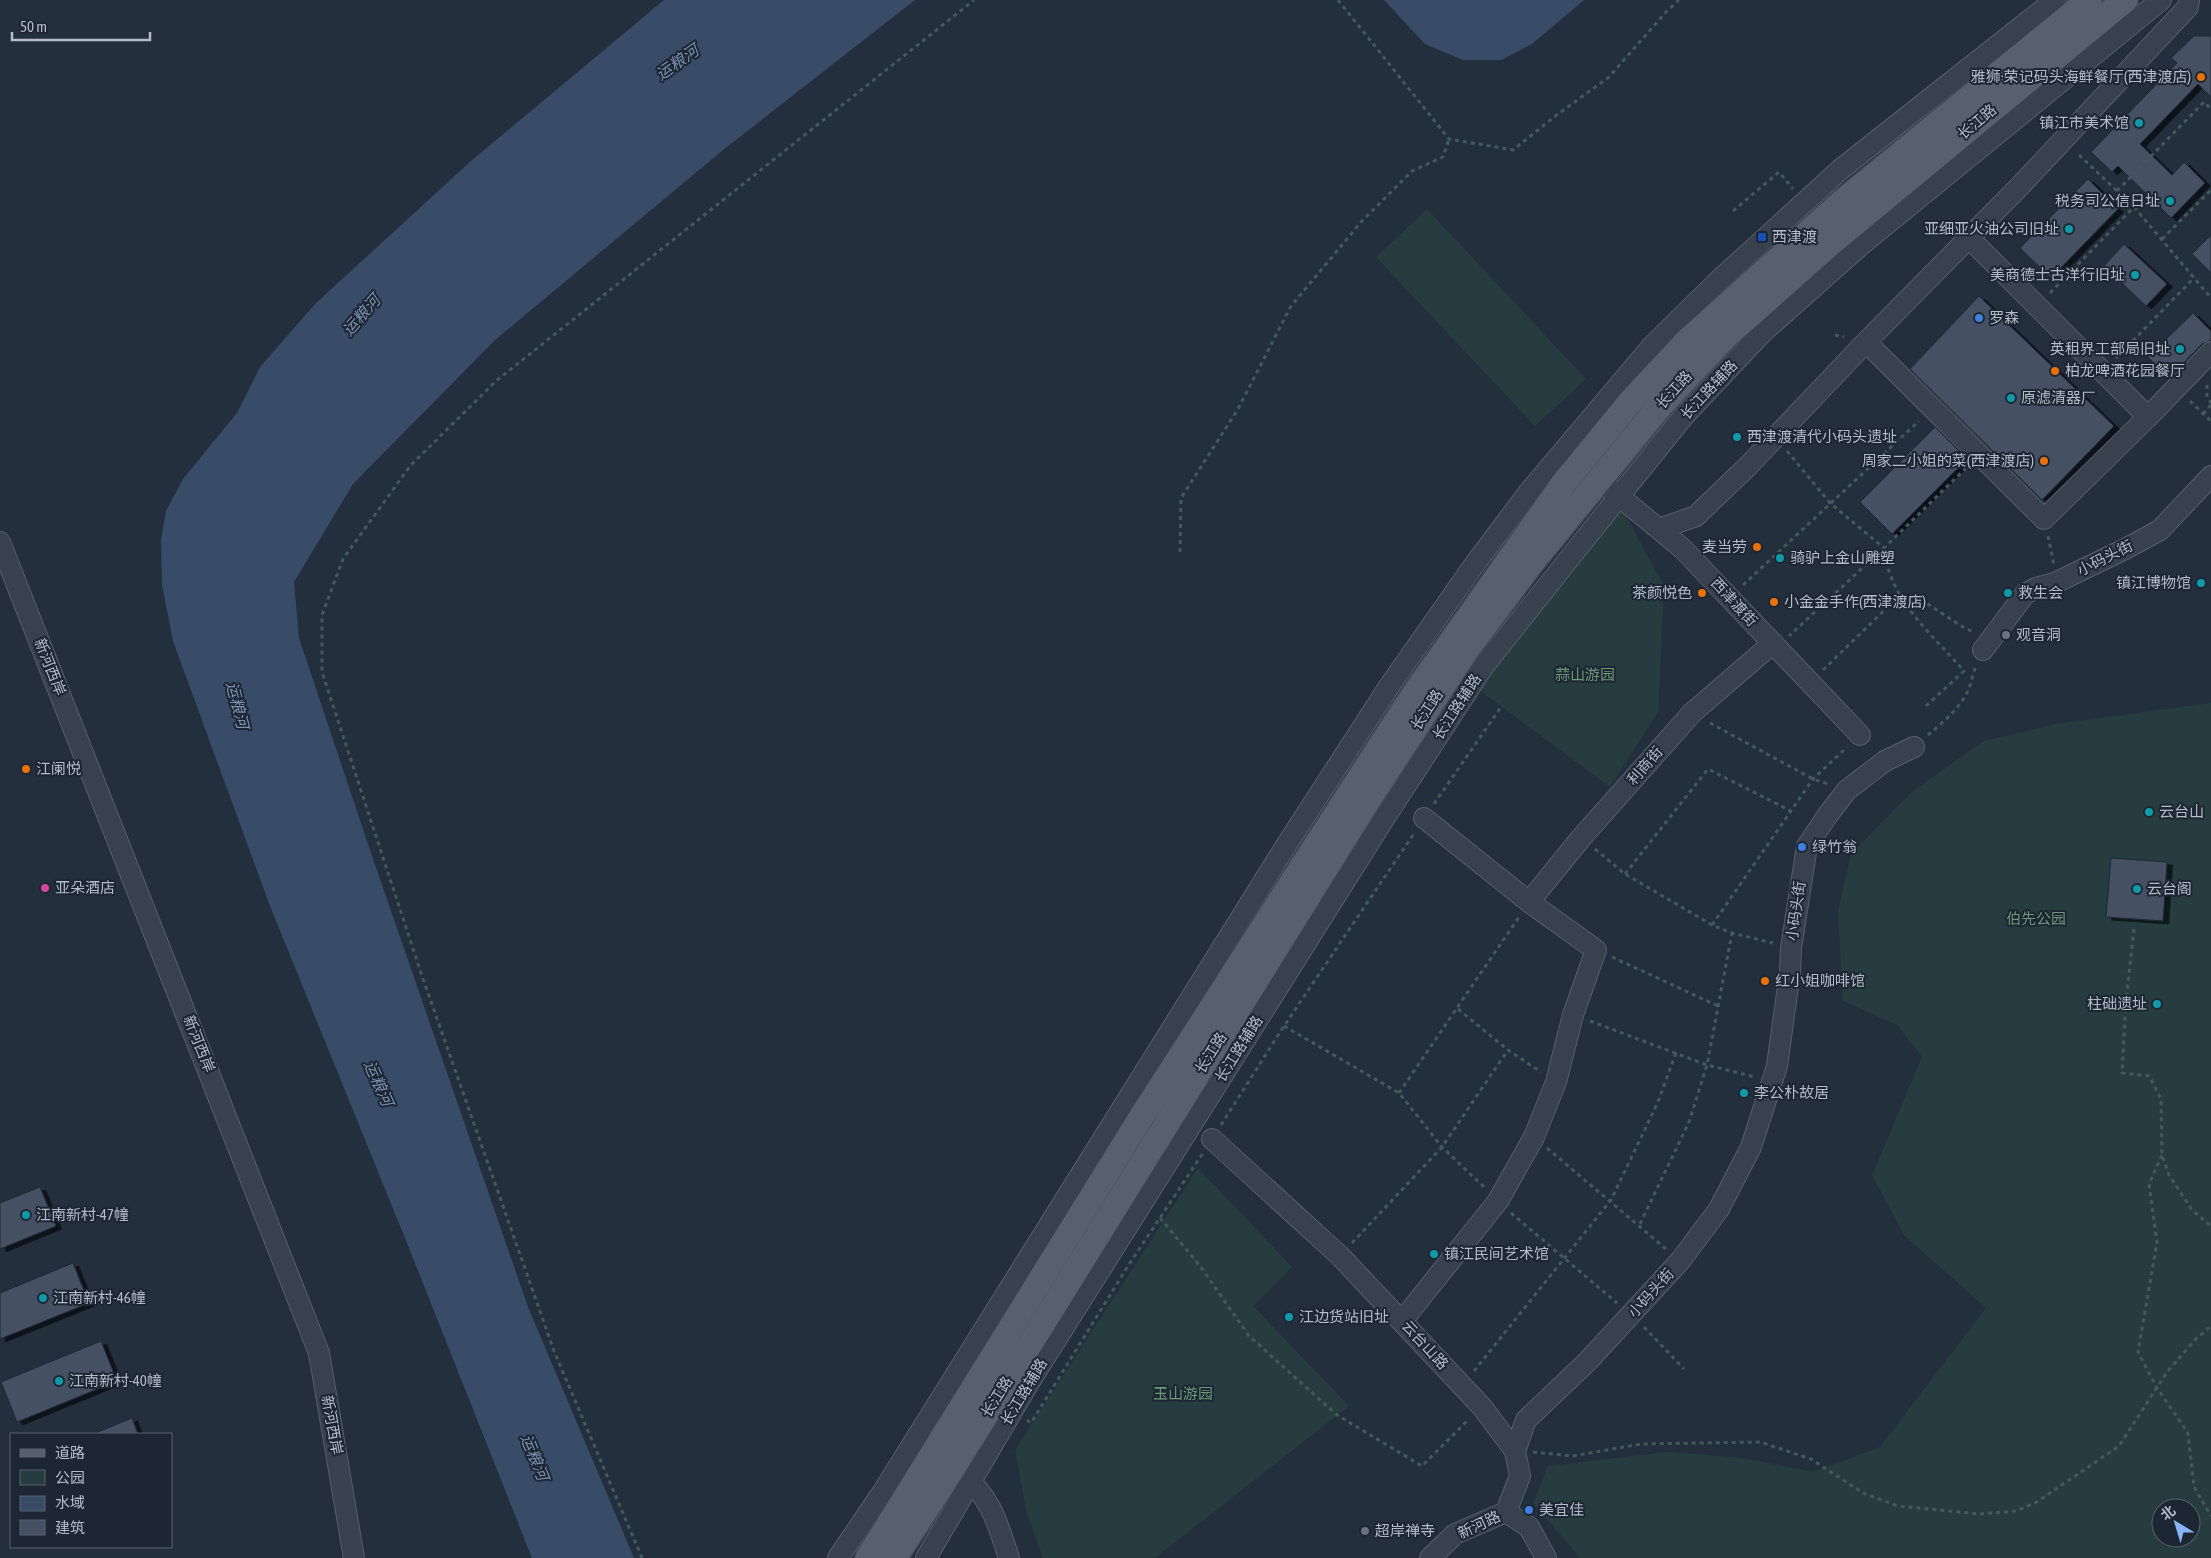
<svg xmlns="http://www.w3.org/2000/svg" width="2211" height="1558" viewBox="0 0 2211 1558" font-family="'Asap Condensed','Noto Sans SC',sans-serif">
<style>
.green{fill:#263c3f;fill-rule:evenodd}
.water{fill:#394c67}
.building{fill:#455162;stroke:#1f2835;filter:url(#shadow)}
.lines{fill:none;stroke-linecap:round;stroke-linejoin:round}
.minor-casing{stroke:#565f6c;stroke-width:22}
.major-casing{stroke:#414a57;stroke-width:28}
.path{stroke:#44595c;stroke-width:3;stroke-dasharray:4 4;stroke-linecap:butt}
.minor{stroke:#38414e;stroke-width:20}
.major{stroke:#56606e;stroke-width:25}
.food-dot{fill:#e8710a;stroke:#1d2633;stroke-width:2}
.culture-dot{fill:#0f9aa8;stroke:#1d2633;stroke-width:2}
.transit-dot{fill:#1a4fb4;stroke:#1d2633;stroke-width:2}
.shop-dot{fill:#3f7fe0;stroke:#1d2633;stroke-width:2}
.worship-dot{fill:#6b7280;stroke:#1d2633;stroke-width:2}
.hotel-dot{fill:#d1479c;stroke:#1d2633;stroke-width:2}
.labels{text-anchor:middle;stroke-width:4;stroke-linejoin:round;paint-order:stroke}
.poi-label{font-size:15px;fill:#b4bcc9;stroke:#1d2633;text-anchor:start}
.street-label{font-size:15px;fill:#b4bcc9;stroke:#1d2633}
.park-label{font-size:15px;fill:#6b9a76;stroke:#1d2633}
.water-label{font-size:16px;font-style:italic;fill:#7c92b1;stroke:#1d2633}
</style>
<defs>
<filter id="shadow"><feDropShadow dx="5.5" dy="3" stdDeviation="0" flood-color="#0009"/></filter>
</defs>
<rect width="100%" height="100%" fill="#242f3e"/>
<path class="green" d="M1427 209 1586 379 1535 426 1376 257Z
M1622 509 1664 586 1658 712 1610 787 1478 689Z
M2211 703V1558H1580L1533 1503 1548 1466 1667 1452 1742 1458 1813 1472 1880 1447 1986 1308 1904 1235 1872 1175 1922 1057 1897 1025 1843 1001 1838 911 1851 854 1913 791 1984 741 2056 724ZM2161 1508H2191V1538H2161Z
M1198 1168 1292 1267 1253 1306 1349 1406 1155 1558H1043L1026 1510 1015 1450Z"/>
<path class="water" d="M664 0H915L723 150 495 340 353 484 294 582 299 638 372 856 528 1307 634 1558H532L407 1243 270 906 173 641 162 585 161 540 166 511 183 479 237 413 260 367 315 304 471 161Z
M1384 0H1584L1532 44 1501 60H1463L1425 44Z"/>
<path class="building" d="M2194 36H2211V97L2198 84 2140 144 2172 175 2184 162 2205 183 2171 218 2118 166 2112 172 2091 152 2177 63 2171 58Z
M2088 179 2118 209 2051 278 2020 248Z
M2211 235V273L2192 254Z
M2124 244 2167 284 2146 306 2104 266Z
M1979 296 2114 426 2042 500 1910 369Z
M2193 313 2211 331V340L2202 344 2169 378 2148 357Z
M1935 427 1967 459 1892 534 1860 502Z
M2111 858 2167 862 2163 921 2106 917Z
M40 1187 56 1226 0 1249V1203Z
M73 1263 89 1303 0 1339V1293Z
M101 1341 117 1381 17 1422 1 1382Z
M132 1418 138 1434H93Z"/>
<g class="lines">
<g class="minor-casing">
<path id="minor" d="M1866 342 2044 519 2148 417 1969 238
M2148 417 2211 352
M1609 488 1683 549 1860 735
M1659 529 1696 516 1749 465 1866 342 2020 186 2188 7 2189 0
M0 542 319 1353 354 1558
M1983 650 2025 594 2036 588 2055 583 2125 549 2160 530 2211 476
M1529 902 1581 838 1692 713 1773 643
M1212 1139 1340 1256 1482 1407 1515 1451 1520 1476 1506 1512
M1402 1321 1498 1201 1534 1137 1556 1082 1573 1015 1596 950 1529 902 1424 818
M1515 1451 1526 1420 1587 1362 1680 1261 1719 1209 1751 1147 1777 1066 1790 972 1791 948 1807 846 1827 816 1847 790 1885 761 1914 747
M962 1475C991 1496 998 1525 1009 1558
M1506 1512 1529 1527 1546 1558
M838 1558 882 1493 1287 844 1390 685 1474 565 1528 493 1652 346 1716 283 1841 169 2055 0
M926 1558 1027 1386 1384 819 1483 667 1580 545 1683 417 1763 332 1861 245 2161 0
M1430 1558 1455 1534 1506 1512"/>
</g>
<g class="major-casing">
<path id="major" d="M868 1558 1140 1119 1308 858 1413 696 1563 484 1631 401 1687 341 1841 203 2089 0
M894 1558 953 1468 1370 797 1467 649 1532 562 1659 407 1725 337 1832 242 2125 0"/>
</g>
<path class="path" d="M1338 0 1449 139 1513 150 1558 114 1609 77 1666 12 1679 0
M2117 191 2204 102 2211 109
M2134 207 2211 298
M1733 211 1779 172 1793 189
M2162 239 2211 190
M2050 293 2134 207 2077 153
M1835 335 1844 337
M2116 358 2194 278
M2207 385V397L2211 403
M2190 401 2211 421
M2203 414 2211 405
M1787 451 1830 503 1884 548 1789 636
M2048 536 2054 565
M1180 552 1181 498 1238 409 1291 306 1362 221 1412 171 1443 157 1449 139
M1743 585 1919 421
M1823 670 1899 596 1920 599 1966 629 1975 632
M1926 706 1964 671C1932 634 1889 600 1884 548L1966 468
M1710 723 1813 779 1828 784
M1928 735C1943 722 1962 707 1969 688 1972 681 1973 673 1976 666
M1434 804 1501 707
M1595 849 1625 874 1712 925 1732 933 1773 943
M1625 874 1708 769 1791 811 1813 779 1847 747
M1712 925 1791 811
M2134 929 2126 1001 2122 1073 2149 1076 2161 1099 2162 1155 2169 1175 2192 1210 2211 1226
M1612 957 1718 1006
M1458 1009 1508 1050 1541 1072
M1590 1021 1707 1065 1755 1077
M1284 1026 1399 1093 1442 1147 1485 1188
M1399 1093 1519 917
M1221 1125 1284 1026 1415 832
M1547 1148 1666 1249
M2162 1155 2149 1184 2157 1242 2138 1352 2157 1388 2188 1433 2194 1487 2211 1516
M1511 1213 1617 1303
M1160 1218 1200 1266 1249 1336 1337 1415 1422 1466 1469 1419
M1640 1224 1689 1122 1707 1065 1732 933
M1352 1243 1442 1147 1508 1050
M1644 1327 1684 1369
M1474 1371 1611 1200 1658 1102 1676 1053
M1027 1420 1031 1423 1128 1266 1203 1153
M1533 1452 1573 1456 1641 1444 1760 1442 1811 1459 1863 1493 1898 1506 1980 1514 2016 1511 2037 1502 2119 1446 2167 1372 2195 1340 2211 1326
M642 1558 554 1351 422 976 322 672V615L343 559 410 466 496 381 974 0"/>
<use href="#minor" class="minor"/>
<use href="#major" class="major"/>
</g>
<g class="food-dot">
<circle cx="2201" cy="77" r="5"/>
<circle cx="2055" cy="371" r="5"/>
<circle cx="2044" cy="461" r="5"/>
<circle cx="1757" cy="547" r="5"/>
<circle cx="1702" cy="593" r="5"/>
<circle cx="1774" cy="602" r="5"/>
<circle cx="26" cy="769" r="5"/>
<circle cx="1765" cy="981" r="5"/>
</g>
<g class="culture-dot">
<circle cx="2139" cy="123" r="5"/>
<circle cx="2170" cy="201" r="5"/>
<circle cx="2069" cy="229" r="5"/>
<circle cx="2135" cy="275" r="5"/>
<circle cx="2180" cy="349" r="5"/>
<circle cx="2011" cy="398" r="5"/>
<circle cx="1737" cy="437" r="5"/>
<circle cx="1780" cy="558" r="5"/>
<circle cx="2201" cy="583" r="5"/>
<circle cx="2008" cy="593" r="5"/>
<circle cx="2149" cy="812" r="5"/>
<circle cx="2137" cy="889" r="5"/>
<circle cx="2157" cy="1004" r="5"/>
<circle cx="1744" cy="1093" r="5"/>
<circle cx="26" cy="1215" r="5"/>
<circle cx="1434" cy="1254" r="5"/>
<circle cx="43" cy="1298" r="5"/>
<circle cx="1289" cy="1317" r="5"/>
<circle cx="59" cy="1381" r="5"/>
</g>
<rect class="transit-dot" x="1757" y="232" width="10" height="10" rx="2.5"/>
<g class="shop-dot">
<circle cx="1979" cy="318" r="5"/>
<circle cx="1802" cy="847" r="5"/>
<circle cx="1529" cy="1510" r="5"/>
</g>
<g class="worship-dot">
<circle cx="2006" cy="635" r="5"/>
<circle cx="1365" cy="1531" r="5"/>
</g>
<circle class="hotel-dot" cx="45" cy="888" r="5"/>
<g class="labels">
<g class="poi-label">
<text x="2191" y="82" text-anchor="end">雅狮·荣记码头海鲜餐厅(西津渡店)</text>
<text x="2129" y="128" text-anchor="end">镇江市美术馆</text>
<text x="2160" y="206" text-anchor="end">税务司公信日址</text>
<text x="2059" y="234" text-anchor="end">亚细亚火油公司旧址</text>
<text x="1772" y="242">西津渡</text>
<text x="2125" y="280" text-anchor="end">美商德士古洋行旧址</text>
<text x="1989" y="323">罗森</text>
<text x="2170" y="354" text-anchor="end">英租界工部局旧址</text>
<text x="2065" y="376">柏龙啤酒花园餐厅</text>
<text x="2021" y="403">原滤清器厂</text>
<text x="1747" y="442">西津渡清代小码头遗址</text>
<text x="2034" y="466" text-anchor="end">周家二小姐的菜(西津渡店)</text>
<text x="1747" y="552" text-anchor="end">麦当劳</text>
<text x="1790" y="563">骑驴上金山雕塑</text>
<text x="2191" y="588" text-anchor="end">镇江博物馆</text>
<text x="1692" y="598" text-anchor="end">茶颜悦色</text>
<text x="2018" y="598">救生会</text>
<text x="1784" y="607">小金金手作(西津渡店)</text>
<text x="2016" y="640">观音洞</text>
<text x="36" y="774">江阑悦</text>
<text x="2159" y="817">云台山</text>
<text x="1812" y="852">绿竹翁</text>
<text x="55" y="893">亚朵酒店</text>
<text x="2147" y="894">云台阁</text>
<text x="1775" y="986">红小姐咖啡馆</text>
<text x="2147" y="1009" text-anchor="end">柱础遗址</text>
<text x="1754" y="1098">李公朴故居</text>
<text x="36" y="1220">江南新村-47幢</text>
<text x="1444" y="1259">镇江民间艺术馆</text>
<text x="53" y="1303">江南新村-46幢</text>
<text x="1299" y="1322">江边货站旧址</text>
<text x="69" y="1386">江南新村-40幢</text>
<text x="1539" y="1515">美宜佳</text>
<text x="1375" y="1536">超岸禅寺</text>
</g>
<g class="street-label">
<text transform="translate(1977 122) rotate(-40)" y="5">长江路</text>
<text transform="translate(1674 390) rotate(-48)" y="5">长江路</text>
<text transform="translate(1709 390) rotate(-47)" y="5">长江路辅路</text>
<text transform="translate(2105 558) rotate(-27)" y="5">小码头街</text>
<text transform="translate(1734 602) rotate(47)" y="5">西津渡街</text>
<text transform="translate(50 667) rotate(68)" y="5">新河西岸</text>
<text transform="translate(1457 707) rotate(-57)" y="5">长江路辅路</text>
<text transform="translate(1427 710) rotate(-57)" y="5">长江路</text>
<text transform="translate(1645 766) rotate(-49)" y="5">利商街</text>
<text transform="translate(1796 911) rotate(-82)" y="5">小码头街</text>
<text transform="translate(199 1044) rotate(68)" y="5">新河西岸</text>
<text transform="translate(1239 1049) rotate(-58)" y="5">长江路辅路</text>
<text transform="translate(1211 1053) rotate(-58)" y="5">长江路</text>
<text transform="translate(1651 1293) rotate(-48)" y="5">小码头街</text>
<text transform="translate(1425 1345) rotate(47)" y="5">云台山路</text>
<text transform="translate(1024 1392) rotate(-59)" y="5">长江路辅路</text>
<text transform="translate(997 1397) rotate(-58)" y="5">长江路</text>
<text transform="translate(332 1425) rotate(80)" y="5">新河西岸</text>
<text transform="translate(1479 1525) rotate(-25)" y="5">新河路</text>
</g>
<g class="park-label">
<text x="1585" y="680">蒜山游园</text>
<text x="2036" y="924">伯先公园</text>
<text x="1183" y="1399">玉山游园</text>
</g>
<g class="water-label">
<text transform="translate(677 62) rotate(-35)" y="6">运粮河</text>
<text transform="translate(361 315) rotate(-49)" y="6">运粮河</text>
<text transform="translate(238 705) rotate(76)" y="6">运粮河</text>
<text transform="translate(379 1083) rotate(66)" y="6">运粮河</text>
<text transform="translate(535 1457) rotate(68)" y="6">运粮河</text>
</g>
</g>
<rect x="10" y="1433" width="162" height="115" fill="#1d2633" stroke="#59626f"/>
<rect x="20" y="1449" width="25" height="8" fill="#56606e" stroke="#59626f"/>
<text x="55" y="1458" font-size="15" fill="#b4bcc9">道路</text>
<rect x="20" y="1470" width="25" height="15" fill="#263c3f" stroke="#59626f"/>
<text x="55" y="1483" font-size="15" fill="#b4bcc9">公园</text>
<rect x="20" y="1496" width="25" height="15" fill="#394c67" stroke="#59626f"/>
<text x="55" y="1508" font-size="15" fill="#b4bcc9">水域</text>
<rect x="20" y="1520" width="25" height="15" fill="#455162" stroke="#59626f"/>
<text x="55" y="1533" font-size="15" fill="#b4bcc9">建筑</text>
<g transform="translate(2176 1523) rotate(322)"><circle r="24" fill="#1d2633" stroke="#59626f"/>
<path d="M0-4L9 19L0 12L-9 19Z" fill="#8ab4f8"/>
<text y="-8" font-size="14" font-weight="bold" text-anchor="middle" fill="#b4bcc9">北</text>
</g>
<path d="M12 32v8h138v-8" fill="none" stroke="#b4bcc9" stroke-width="2.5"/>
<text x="20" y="32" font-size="15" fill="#b4bcc9" stroke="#1d2633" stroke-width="4" paint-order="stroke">50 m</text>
</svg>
